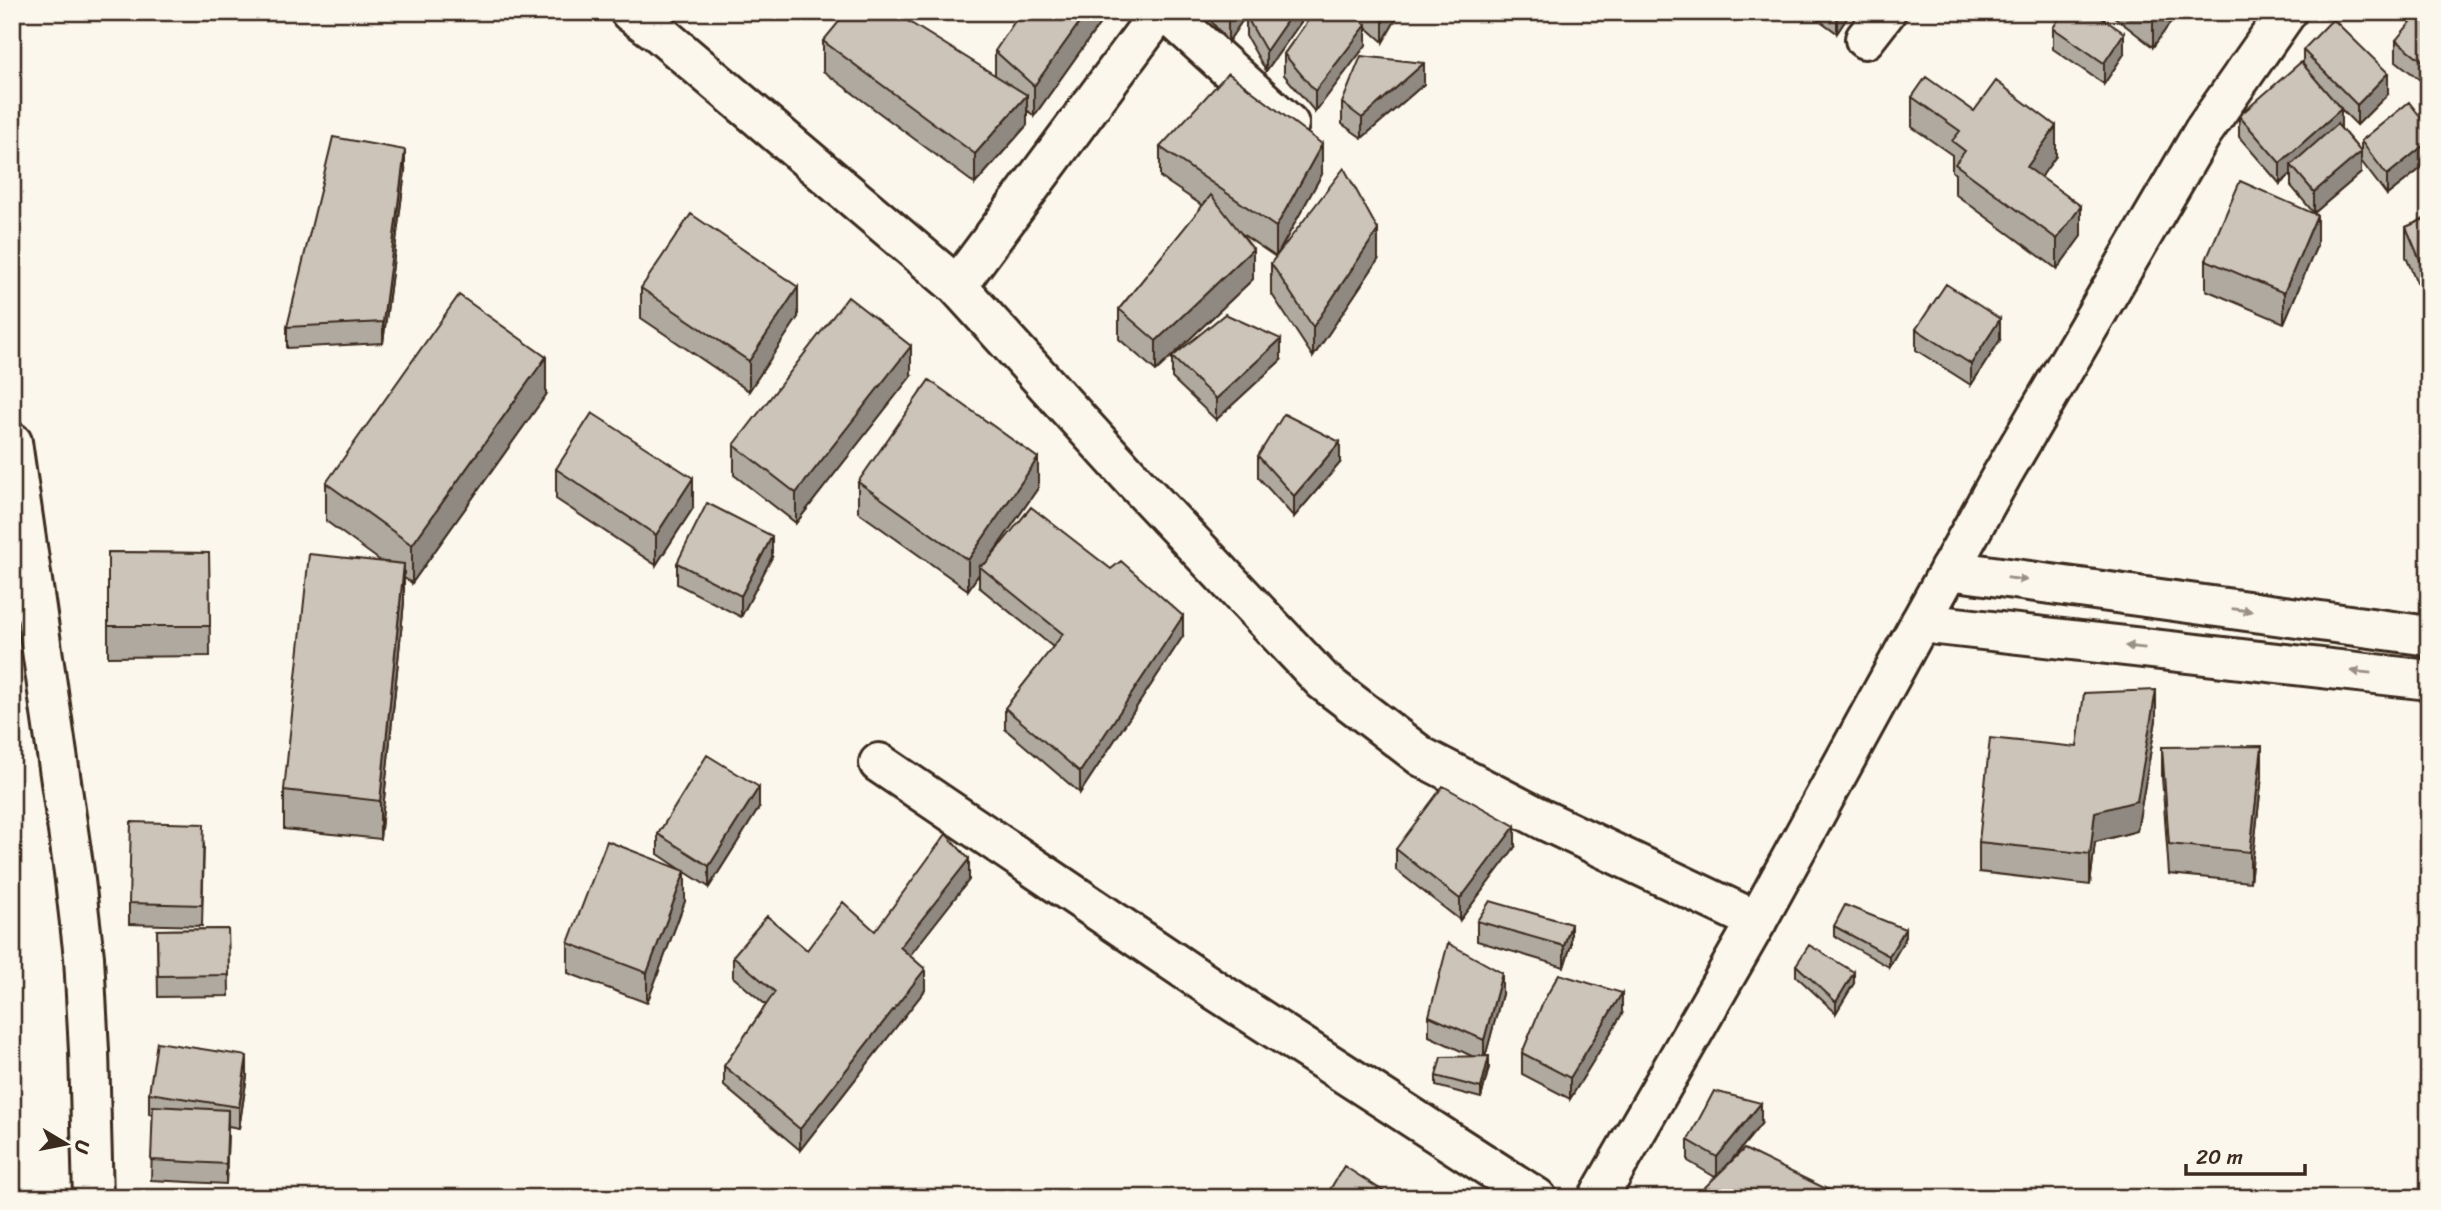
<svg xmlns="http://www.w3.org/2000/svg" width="2441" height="1210" viewBox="0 0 2441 1210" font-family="Sriracha,sans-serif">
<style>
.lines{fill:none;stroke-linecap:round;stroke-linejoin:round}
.minor-casing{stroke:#3b2a1e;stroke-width:44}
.tertiary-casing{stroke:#3b2a1e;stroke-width:44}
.minor{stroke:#fbf7ec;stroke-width:38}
.tertiary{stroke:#fbf7ec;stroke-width:38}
.wall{fill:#afa99f;stroke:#3b2a1e;stroke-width:2}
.shaded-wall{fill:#8f8982;stroke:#3b2a1e;stroke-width:2}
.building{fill:#ccc4b9;stroke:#3b2a1e;stroke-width:2}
.oneway{fill:#9b9085}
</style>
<rect width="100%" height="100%" fill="#fbf7ec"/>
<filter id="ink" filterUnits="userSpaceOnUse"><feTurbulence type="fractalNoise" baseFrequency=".0143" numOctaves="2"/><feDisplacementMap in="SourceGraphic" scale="14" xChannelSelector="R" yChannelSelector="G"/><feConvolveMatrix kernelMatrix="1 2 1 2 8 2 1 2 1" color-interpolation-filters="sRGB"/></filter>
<g filter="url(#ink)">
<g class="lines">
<g class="minor-casing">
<path id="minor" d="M630 12 659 33 957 286 1135 482 1323 681 1422 757 1544 820 1757 921
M1166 12 1289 124
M1865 39 1886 12
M957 286 1160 12
M12 442 74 872 84 957 89 1051 93 1198
M1920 623 2002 475 2203 132 2287 12
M879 763 1218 992 1537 1198"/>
</g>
<g class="tertiary-casing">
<path id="tertiary" d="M1949 570 2429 636
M1598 1198 1757 921 1920 623 2429 680"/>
</g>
<use href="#minor" class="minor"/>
<use href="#tertiary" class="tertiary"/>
</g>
<path class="wall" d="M1108 12 1034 116 1027 110V125L975 184 823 71V41L995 75V51Z
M1204 12H1248L1228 42Z
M1248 12H1308L1266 71 1246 36V16Z
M1314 12H1400L1383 42 1366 27V45L1315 112 1284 75V54Z
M1808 12H1851L1837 33Z
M2108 12H2178L2153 47Z
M2429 12V87L2396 61V40Z
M2053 28 2124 54 2104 84 2053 49Z
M2303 50 2388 94 2357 125 2341 109V129L2361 152V141L2429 128V162L2387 195 2361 161V173L2314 213 2317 245 2284 323 2206 290V260L2314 213 2291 186V174L2280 184 2239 137V116L2303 64Z
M1424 84 1362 138 1342 124V103Z
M1912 97 1974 111 2056 156 2041 177 2081 236 2057 269 1955 194V174L1952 171V155L1912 127Z
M1160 147 1322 174 1276 257 1239 232 1253 279 1156 371 1119 339V309L1203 206 1160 177Z
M405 171 383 343 287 348V327Z
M2429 217V311L2406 257V227Z
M1378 260 1313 357 1271 293V263Z
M641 288 798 317 749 391 641 318Z
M1916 329 2000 340 1971 385 1916 350Z
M1172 357 1281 360 1216 420 1172 378Z
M911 376 796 523 734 475V445Z
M546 395 412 583 404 578V602L380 839 284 829V790L382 562 326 521V483Z
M1258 456 1340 463 1294 517 1258 477Z
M556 469 693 508 656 565 556 499Z
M858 482 1038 488 988 560 1183 636 1080 793 1005 729V708L1053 647 979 587V574L968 590 858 512Z
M108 552 209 553 210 656 108 657Z
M772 557 741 617 677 584V563Z
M2156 720 2137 831 2095 842 2090 885 1979 872V842L2077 747Z
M2162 747 2262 776 2250 882 2169 874 2162 777Z
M759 808 709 887 685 872V901L647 1003 568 973V943L683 871 658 854V834Z
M204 845 202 926 129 924V903Z
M1515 847 1460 920 1396 870V849Z
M969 880 909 956 925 990 800 1150 724 1086V1066L766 1005 733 977V956L807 950 875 931Z
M1477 921 1571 945 1564 967 1477 941Z
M1834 926 1905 939 1889 967 1834 936Z
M228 929 229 996 158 997 157 930Z
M1796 965 1854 983 1836 1013 1796 976Z
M1502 994 1485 1057 1489 1067 1481 1098 1436 1086V1076L1474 1057 1429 1036V1016Z
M1622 1014 1570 1099 1522 1074V1053Z
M247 1076 239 1128 228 1126 226 1184 151 1180 153 1115 149 1114V1093Z
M1761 1124 1730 1162 1715 1177 1688 1161V1140Z"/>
<path class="shaded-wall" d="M1087 12H1108L1034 116V86Z
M1234 12H1248L1228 42V21Z
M1293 12H1308L1266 71V51Z
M1388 12H1400L1383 42V21Z
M1837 12H1851L1837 33Z
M2156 12H2178L2153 47V17Z
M1366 25V45L1315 112V91Z
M2124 33V54L2104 84V63Z
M1424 63V84L1362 138V118Z
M2388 73V94L2357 125V105Z
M1027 95V125L975 184V154Z
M2341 109V130L2291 165V174L2280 184V163Z
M2056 126V156L2027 197V167Z
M2429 141V162L2387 195V175Z
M1322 144V174L1276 257V227Z
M405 150V171L383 343V322Z
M2361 152V173L2314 213V192Z
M2081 206V236L2057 269V239Z
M2317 215V245L2284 323V293Z
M1378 230V260L1313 357V327Z
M1253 249V279L1156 371V341Z
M798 287V317L749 391V361Z
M2000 319V340L1971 385V364Z
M1281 339V360L1216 420V399Z
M911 346V376L796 523V493Z
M546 357V395L412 583V545Z
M1340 442V463L1294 517V496Z
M1038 458V488L982 569 979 566V574L968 590V560Z
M693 478V508L656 565V535Z
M772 536V557L741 617V596Z
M404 564V602L380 839V801Z
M1183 616V636L1080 793V772Z
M2156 690V720L2137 831 2095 842 2090 885V854L2095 812Z
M2262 746V776L2250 882V852Z
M759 787V808L709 887V866Z
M1515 826V847L1460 920V899Z
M969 859V880L900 968V947Z
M685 871V901L647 1003V973Z
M1571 924V945L1564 967V946Z
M1905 929V939L1889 967V956Z
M925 969V990L800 1150V1129Z
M1854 972V983L1836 1013V1002Z
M1502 973V994L1484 1061V1040Z
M1622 993V1014L1570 1099V1078Z
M247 1056V1076L239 1128V1107Z
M1489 1056V1067L1481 1098V1088Z
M1761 1103V1124L1717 1178V1157Z
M228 1110V1131L226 1184V1164Z"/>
<path class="building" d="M847 12H893L1027 95 975 154 823 41Z
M1021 12H1087L1034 86 995 51Z
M1221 12H1234L1228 21Z
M1248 12H1293L1266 51 1246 16Z
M1314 12H1353L1366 25 1315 91 1284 54Z
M1373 12H1388L1383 21Z
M2063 12H2093L2124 33 2104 63 2053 28Z
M2147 12H2156L2153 17Z
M2419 12H2429V66L2396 40Z
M2333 19 2388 73 2357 105 2303 50Z
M1361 56 1424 63 1362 118 1342 103Z
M2301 62 2341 109 2280 163 2239 116Z
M1228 73 1322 144 1276 227 1160 147Z
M1926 77 1974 111 1996 81 2056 126 2027 167 2081 206 2057 239 1955 164 1965 151 1952 141 1960 131 1912 97Z
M2409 102 2429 128V141L2387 175 2361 141Z
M2337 124 2361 152 2314 192 2291 165Z
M333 137 405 150 383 322 287 327Z
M1344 168 1378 230 1313 327 1271 263Z
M2240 181 2317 215 2284 293 2206 260Z
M1211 195 1253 249 1156 341 1119 309Z
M691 214 798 287 749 361 641 288Z
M2429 217V281L2406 227Z
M1946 284 2000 319 1971 364 1916 329Z
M459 295 546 357 412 545 326 483Z
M848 297 911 346 796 493 734 445Z
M1225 314 1281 339 1216 399 1172 357Z
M929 380 1038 458 968 560 858 482Z
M592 413 693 478 656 535 556 469Z
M1284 414 1340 442 1294 496 1258 456Z
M707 503 772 536 741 596 677 563Z
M1031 507 1111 569 1121 561 1183 616 1080 772 1005 708 1063 634 979 566 986 563Z
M108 552 209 553 210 626H108Z
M309 554 404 564 380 801 284 790Z
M2156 690 2137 801 2095 812 2090 854 1979 842 1990 738 2077 747 2084 693Z
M2262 746 2250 852 2169 844 2162 747Z
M707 755 759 787 709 866 658 834Z
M1443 786 1515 826 1460 899 1396 849Z
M131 822 204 824 202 905 129 903Z
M946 834 969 859 900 947 925 969 800 1129 724 1066 775 992 733 956 767 916 807 950 843 902 875 931Z
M607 841 685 871 647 973 568 943Z
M1490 901 1571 924 1564 946 1477 921Z
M1845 905 1905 929 1889 956 1834 926Z
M228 929 229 975 158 976 157 930Z
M1448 943 1502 973 1484 1040 1429 1016Z
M1809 945 1854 972 1836 1002 1796 965Z
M1559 974 1622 993 1570 1078 1522 1053 1543 1002Z
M157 1042 247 1056 239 1107 149 1093Z
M1489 1056 1481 1088 1436 1076 1441 1057Z
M1714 1091 1761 1103 1717 1157 1688 1140Z
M153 1106 228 1110 226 1164 151 1160Z
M1744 1149 1845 1198H1694Z
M1344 1166 1394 1198H1325Z
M507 1191 516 1198H502Z"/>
<defs><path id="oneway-solid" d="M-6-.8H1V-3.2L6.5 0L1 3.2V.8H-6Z" transform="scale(1.75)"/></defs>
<g class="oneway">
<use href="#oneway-solid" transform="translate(2017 579) rotate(8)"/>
<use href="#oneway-solid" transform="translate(2242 610) rotate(8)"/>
<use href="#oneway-solid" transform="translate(2135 647) rotate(-174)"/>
<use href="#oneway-solid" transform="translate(2361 672) rotate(-174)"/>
</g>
</g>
<rect width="2441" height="1210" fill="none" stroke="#fbf7ec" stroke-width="42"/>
<rect x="21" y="21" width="2399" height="1168" fill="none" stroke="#3b2a1e" stroke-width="2.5" filter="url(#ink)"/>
<g transform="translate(66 1144) rotate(100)" stroke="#fbf7ec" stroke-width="5" paint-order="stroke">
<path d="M0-5L12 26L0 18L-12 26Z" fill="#3b2a1e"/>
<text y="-10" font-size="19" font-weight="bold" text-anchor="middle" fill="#3b2a1e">U</text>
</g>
<path d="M2186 1164v10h119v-10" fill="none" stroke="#3b2a1e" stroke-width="3.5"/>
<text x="2196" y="1164" font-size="21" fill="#3b2a1e" stroke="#fbf7ec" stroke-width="5" paint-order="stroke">20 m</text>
</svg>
